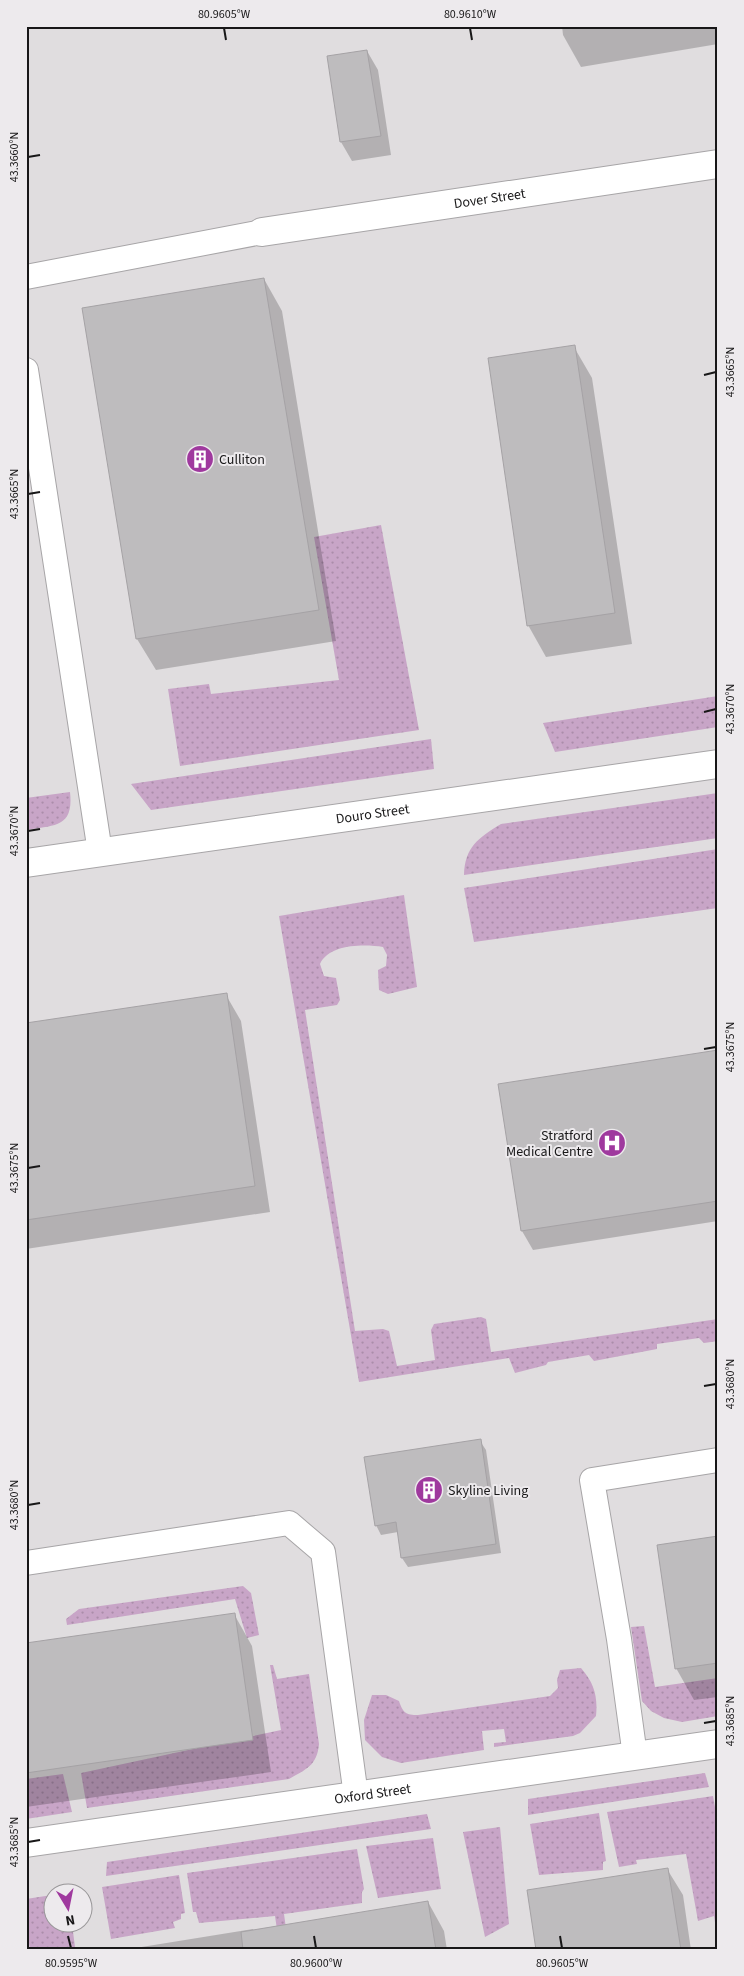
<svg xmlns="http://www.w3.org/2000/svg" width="744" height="1976" viewBox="0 0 744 1976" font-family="'Source Sans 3',sans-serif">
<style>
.grass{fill:url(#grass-dots)}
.shadow{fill:#0003}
.building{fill:#bebcbe;stroke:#a5a2a5}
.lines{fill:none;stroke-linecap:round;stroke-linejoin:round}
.lane-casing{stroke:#a7a5a7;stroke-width:26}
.street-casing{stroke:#a7a5a7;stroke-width:30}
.secondary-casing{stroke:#a7a5a7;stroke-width:30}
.lane{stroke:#fff;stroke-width:24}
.street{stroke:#fff;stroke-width:28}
.secondary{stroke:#fff;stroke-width:28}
.ticks{fill:none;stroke:#181718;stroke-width:2}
.labels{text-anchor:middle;stroke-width:4;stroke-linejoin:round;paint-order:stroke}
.street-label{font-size:14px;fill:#181718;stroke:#edeaed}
.poi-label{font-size:14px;fill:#181718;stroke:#edeaed;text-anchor:start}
.neatline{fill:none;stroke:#181718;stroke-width:2}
.ticks-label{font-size:12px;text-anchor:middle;fill:#181718}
</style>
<defs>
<pattern id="grass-dots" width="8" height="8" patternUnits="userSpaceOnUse" patternTransform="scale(1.25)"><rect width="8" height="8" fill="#c8a5c7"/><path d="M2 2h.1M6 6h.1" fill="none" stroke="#ab8daa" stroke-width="1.8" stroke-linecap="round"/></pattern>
</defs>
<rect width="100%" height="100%" fill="#e0dddf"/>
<path class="grass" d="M381 525 419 730 180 766 168 689 209 684 211 694 339 680 314 537Z
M718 696V727L555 752 543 723Z
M431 739 434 769 151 810 131 784Z
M70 792C74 828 54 825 26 830V798Z
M718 793V838L464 875C465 847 478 838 501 824Z
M718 849V908L474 942 464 888Z
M404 895 417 987 388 994 379 990 378 970 386 966 387 955 383 947C364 944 329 944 320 964L324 976 336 978 340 1000 337 1005 305 1010 355 1331 383 1329 389 1331 397 1366 435 1360 431 1330 434 1324 481 1317 486 1319 491 1352 718 1319V1341L704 1343 699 1338 657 1344V1349L594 1361 589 1355 548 1362 546 1365 515 1373 509 1358 359 1382 279 916Z
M243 1586 251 1593 259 1635 247 1638 235 1599 67 1625 66 1619 79 1609Z
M644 1626 655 1687 718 1678V1716L682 1722 664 1718 651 1711 642 1701 631 1627Z
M270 1665H273L277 1679 309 1674 319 1744C317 1766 306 1769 289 1779L87 1808 81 1773 281 1730Z
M581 1668C594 1683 598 1696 596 1716L580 1733 573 1736 494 1747V1743L506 1742 504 1729 482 1731 484 1750 401 1763 382 1757 365 1740 364 1720 372 1695H386L399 1701C403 1713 406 1715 418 1715L550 1696 558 1688 557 1680 560 1670Z
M705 1773 709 1787 528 1815V1799Z
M63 1774 72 1812 26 1819V1779Z
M713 1796 718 1824V1942L714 1916 698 1921 686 1854 636 1860 637 1864 619 1867 607 1812Z
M599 1813 606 1861 603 1862V1870L539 1875 530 1824Z
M427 1814 431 1829 106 1876 107 1862Z
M500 1827 509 1924 485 1937 463 1832Z
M433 1838 441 1889 378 1898 366 1846Z
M357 1849 364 1889 362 1892V1903L284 1914 289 1950H280L275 1916 199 1923 196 1912H193L187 1873Z
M179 1875 185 1913 181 1914V1919L173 1922 175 1928 111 1939 102 1887Z
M52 1895V1924H72L75 1947 30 1950 26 1923V1899Z"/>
<path class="shadow" d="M562 26H718V44L581 67 563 35Z
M367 51 378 70 391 155 352 161 341 142Z
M264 279 282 311 336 641 156 670 137 639Z
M574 347 592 378 632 644 546 657 528 625Z
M226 995 241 1021 270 1212 26 1249V1025Z
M718 1052V1221L533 1250 522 1231 499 1086Z
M480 1441 486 1450 501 1553 408 1567 402 1558 398 1532 381 1535 376 1525Z
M718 1538V1697L694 1700 676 1668Z
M234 1614 252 1646 271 1772 26 1807V1644Z
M667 1869 683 1895 691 1950H538Z
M428 1902 444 1931 447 1950H123L253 1929 254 1931Z"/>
<path class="building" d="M367 50 381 136 340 142 327 56Z
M264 278 319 610 136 639 82 308Z
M575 345 615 613 527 626 488 358Z
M227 993 255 1186 26 1220V1023Z
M718 1050V1201L521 1231 498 1084Z
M481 1439 496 1544 401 1558 396 1522 375 1526 364 1457Z
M718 1536V1663L675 1669 657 1545Z
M235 1613 253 1740 26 1773V1643Z
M668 1868 681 1950H536L527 1890Z
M428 1901 436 1950H243L241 1932Z"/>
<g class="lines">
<g class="lane-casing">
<path id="lane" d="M26 277 262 232
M26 370 100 852
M26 1563 289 1523 323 1552 356 1796
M635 1756 619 1639 592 1480 718 1460"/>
</g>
<g class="street-casing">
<g id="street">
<path id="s1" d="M262 232 718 164"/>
<path id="s2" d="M26 1843 718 1744"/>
</g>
</g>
<g class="secondary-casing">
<g id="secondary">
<path id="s3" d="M26 863 718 764"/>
</g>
</g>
<use href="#lane" class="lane"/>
<use href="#street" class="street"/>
<use href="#secondary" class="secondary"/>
</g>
<path class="ticks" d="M224 28 226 40M470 28 472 40M28 157 40 155M704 375 716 372M28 494 40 492M704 712 716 709M28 831 40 829M704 1049 716 1047M28 1168 40 1166M704 1386 716 1384M28 1505 40 1503M704 1723 716 1721M28 1842 40 1840M68 1936 71 1948M314 1936 316 1948M560 1936 562 1948"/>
<defs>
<g id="building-disc" transform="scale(1.4375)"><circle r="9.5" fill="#9f399e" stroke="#edeaed"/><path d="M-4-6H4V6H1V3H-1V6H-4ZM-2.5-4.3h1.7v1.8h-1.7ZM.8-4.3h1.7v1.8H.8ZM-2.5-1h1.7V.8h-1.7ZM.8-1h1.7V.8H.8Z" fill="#fff"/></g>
<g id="hospital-disc" transform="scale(1.4375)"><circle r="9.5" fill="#9f399e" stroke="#edeaed"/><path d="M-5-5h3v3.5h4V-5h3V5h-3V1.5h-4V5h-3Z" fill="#fff"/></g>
</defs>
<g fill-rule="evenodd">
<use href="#building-disc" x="200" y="459"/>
<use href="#hospital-disc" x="612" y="1143"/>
<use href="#building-disc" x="429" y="1490"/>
</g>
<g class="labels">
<g class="street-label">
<text dy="5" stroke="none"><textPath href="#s1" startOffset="230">Dover Street</textPath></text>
<text dy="5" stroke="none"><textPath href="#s3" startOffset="350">Douro Street</textPath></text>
<text dy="5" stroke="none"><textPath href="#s2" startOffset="350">Oxford Street</textPath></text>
</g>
<g class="poi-label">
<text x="219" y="464">Culliton</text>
<text x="593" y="1140" text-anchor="end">Stratford<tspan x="593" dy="16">Medical Centre</tspan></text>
<text x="448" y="1495">Skyline Living</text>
</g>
</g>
<rect width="744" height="1976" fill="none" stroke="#edeaed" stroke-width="55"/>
<g transform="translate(68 1908) rotate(170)"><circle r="24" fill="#edeaed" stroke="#989698"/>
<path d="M0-4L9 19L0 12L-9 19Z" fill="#9f399e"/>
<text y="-8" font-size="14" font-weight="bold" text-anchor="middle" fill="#181718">N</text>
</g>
<rect x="28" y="28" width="688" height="1920" class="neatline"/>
<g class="ticks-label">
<text x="224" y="18">80.9605°W</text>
<text x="470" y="18">80.9610°W</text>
<text transform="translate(14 157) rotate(-90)" y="4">43.3660°N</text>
<text transform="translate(730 372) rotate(-90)" y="4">43.3665°N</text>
<text transform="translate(14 494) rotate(-90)" y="4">43.3665°N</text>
<text transform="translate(730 709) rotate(-90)" y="4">43.3670°N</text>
<text transform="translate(14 831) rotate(-90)" y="4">43.3670°N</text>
<text transform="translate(730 1047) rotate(-90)" y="4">43.3675°N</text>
<text transform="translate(14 1168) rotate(-90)" y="4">43.3675°N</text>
<text transform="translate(730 1384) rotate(-90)" y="4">43.3680°N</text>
<text transform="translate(14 1505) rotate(-90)" y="4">43.3680°N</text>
<text transform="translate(730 1721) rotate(-90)" y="4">43.3685°N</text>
<text transform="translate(14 1842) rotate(-90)" y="4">43.3685°N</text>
<text x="71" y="1967">80.9595°W</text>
<text x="316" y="1967">80.9600°W</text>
<text x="562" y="1967">80.9605°W</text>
</g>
</svg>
